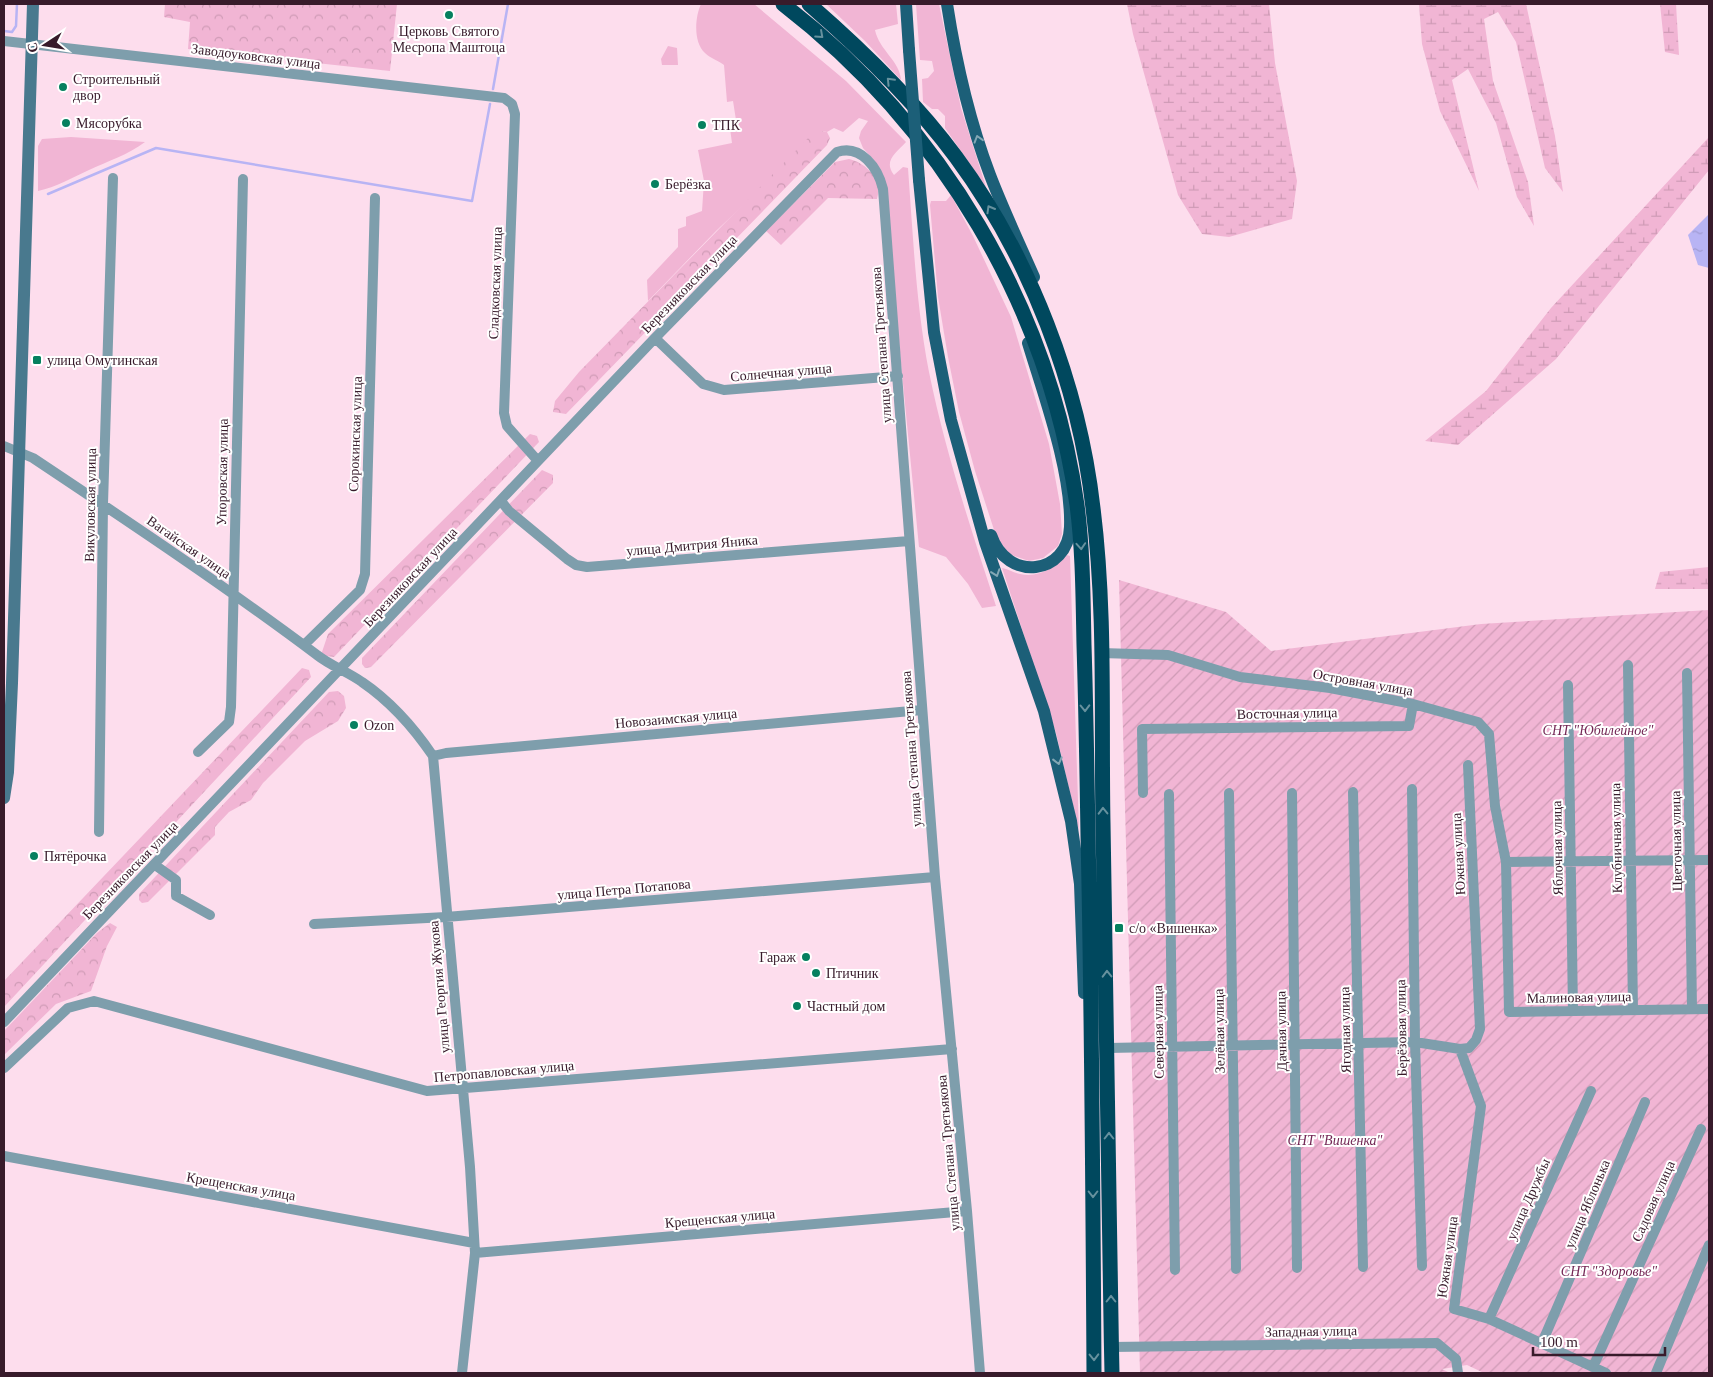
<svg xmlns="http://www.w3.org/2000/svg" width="1713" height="1377" viewBox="0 0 1713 1377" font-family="Georgia,serif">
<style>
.grass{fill:#f1b5d4}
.forest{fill:url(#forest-crowns)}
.wetland{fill:url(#wetland-marsh)}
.garden{fill:url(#garden-furrows)}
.water{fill:url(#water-ripples)}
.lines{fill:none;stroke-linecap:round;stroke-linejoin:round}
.stream{stroke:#b8b4f4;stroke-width:2.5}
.street{stroke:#7e9eac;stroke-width:10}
.secondary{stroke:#49798e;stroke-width:12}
.primary{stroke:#1c5f78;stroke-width:12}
.highway{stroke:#00485e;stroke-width:15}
.primary-bridge{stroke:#1c5f78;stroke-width:12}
.oneway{stroke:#66919e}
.oneway2{stroke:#82a7b5}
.poi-dot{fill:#06805f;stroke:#fff;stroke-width:2}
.labels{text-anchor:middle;stroke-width:4;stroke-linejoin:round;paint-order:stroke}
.poi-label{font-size:14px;fill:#381b2b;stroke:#fff;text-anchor:start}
.street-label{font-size:14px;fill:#381b2b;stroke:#fff}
.park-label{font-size:14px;font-style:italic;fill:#742755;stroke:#fff}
</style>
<defs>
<pattern id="forest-crowns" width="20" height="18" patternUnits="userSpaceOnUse" patternTransform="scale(1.25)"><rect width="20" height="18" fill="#f1b5d4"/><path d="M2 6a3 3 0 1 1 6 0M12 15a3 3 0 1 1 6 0" fill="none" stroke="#cf9bb6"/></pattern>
<pattern id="wetland-marsh" width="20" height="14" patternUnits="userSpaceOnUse" patternTransform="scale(1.25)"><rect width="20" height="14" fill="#f1b5d4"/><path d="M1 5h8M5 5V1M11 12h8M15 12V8" fill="none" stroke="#cf9bb6"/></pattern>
<pattern id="garden-furrows" width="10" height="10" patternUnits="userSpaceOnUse" patternTransform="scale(1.25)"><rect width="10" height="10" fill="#f1b5d4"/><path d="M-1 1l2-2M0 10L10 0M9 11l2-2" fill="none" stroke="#cf9bb6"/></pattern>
<pattern id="water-ripples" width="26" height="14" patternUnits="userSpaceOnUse" patternTransform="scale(1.25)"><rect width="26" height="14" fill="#b8b4f4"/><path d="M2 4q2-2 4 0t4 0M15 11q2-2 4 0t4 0" fill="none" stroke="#9f9ad1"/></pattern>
</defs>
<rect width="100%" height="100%" fill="#fddded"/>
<path class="grass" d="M701 4H754L846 81 906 142C896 153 883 161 894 175L903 167 908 168C913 236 916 305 929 372 945 451 971 529 996 606L982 608 968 584 946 557 919 547 894 291 877 164 863 148 859 138 861 131 868 121 859 118 843 132 834 128 827 132 822 131 717 230 648 301 647 280 678 247V229L686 226V217L702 211 704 181 698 150 732 143 729 121 736 120 733 101 727 102 724 65C716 59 711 59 705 53 693 42 695 17 701 4Z
M826 4H896L898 24 875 30C879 50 900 61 901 80L865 41Z
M916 4H939L961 108 986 187 945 128V116L938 109H932L923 102 922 79 928 78 934 71 932 61 920 60Z
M668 46 677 48 678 65H662L661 59Z
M71 137 145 142C128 155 108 161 89 170 72 178 56 187 38 191V146L42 139Z
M951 195 973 236 1011 317 1049 444 1060 504 1062 534 1058 546 1043 558 1029 561 1009 554 996 536 975 471 959 412 948 357 938 297 930 205 931 201H946Z
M1067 555 1070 556 1079 831 1056 733 1002 568C1008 569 1014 573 1020 574 1038 578 1055 568 1067 555Z"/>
<path class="forest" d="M165 4H397L390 71 188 49 190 22 164 17Z
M822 131 827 132 830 138 827 145 566 414 553 412 555 401 579 372 812 134Z
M849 159C866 163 883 179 877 199L828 198 781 245 766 231 835 162Z
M530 434 537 436 539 442 334 657 321 655 328 634Z
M542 470 553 475V483L371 667 365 668 362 664V658Z
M302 668 309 670 311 677 4 1007V981Z
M338 691 344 696 346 708 338 721 305 741 263 783 251 800 229 812 215 827V835L148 902 142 903 139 900V894L329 692Z
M110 923 117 927 107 946 91 991 56 1004 4 1055V1031L97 933Z"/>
<path class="wetland" d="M1127 4H1269L1275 63 1297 181 1292 219 1229 237 1202 234 1178 195 1133 34Z
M1419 4H1526L1555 136 1563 192 1545 168 1516 42 1498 12 1484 19 1493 81 1528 182 1534 226 1517 197 1496 123 1468 69 1452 80 1479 191 1440 111 1422 44Z
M1660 4H1676L1679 55 1665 52Z
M1709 137V170L1556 359 1458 445 1425 441 1486 391 1551 308Z
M1709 567V589H1655L1660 572Z"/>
<path class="garden" d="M1119 580 1226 612 1271 651 1481 624 1709 610V1373H1484L1467 1365 1442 1369 1450 1373H1140Z"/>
<path class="water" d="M1709 214V268L1698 265 1688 235Z"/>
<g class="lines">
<path class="stream" d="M4 31 12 32 16 26 17 4
M493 89 508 4
M48 194 156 148 472 201 490 104"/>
<path class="street" d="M4 41 504 98 512 104 515 114 504 413 507 426 538 461
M655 338 703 384 724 390 898 376
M4 446 33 458C129 522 225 586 317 655 331 666 348 672 362 682 390 701 414 728 433 756L470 1167 475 1253 462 1373
M501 501 509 511 567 559 576 565 587 567 909 541
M304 645 360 590 365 574 375 198
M1101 653 1168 655 1240 677 1330 688 1413 704 1478 722 1489 734 1495 806 1506 862 1509 1012 1709 1009
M1628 665 1633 1010
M1687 673 1692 1009
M1568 685 1573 1011
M198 752 229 722 231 707 243 179
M433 756 446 753 922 710
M1412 789 1415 1042 1422 1266
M1353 792 1363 1267
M1143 793 1142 729 1409 726 1413 704
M1229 793 1236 1269
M1292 793 1297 1268
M1169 794 1175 1270
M99 832 103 504 113 178
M1506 862 1709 860
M155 865 176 880V896L210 915
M314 924 446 917 935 877
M4 1022 655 338 837 152C861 144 878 168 883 189L935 877 967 1211 980 1373
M1108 1048 1415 1042 1460 1049 1469 1048 1476 1040 1480 1029 1468 765
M1460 1049 1481 1106 1454 1309 1489 1319 1606 1373
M4 1068 68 1008 94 1001 427 1091 952 1049
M4 1156 474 1243
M475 1253 967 1211
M1489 1319 1591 1091
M1542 1343 1645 1102
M1111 1347 1437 1343 1456 1359 1458 1373
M1593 1367 1701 1129
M1656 1373 1709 1245"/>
<path class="secondary" d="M4 798 8 772 12 683 33 4"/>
<path class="primary" d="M906 4 909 50
M947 4C956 62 969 120 990 175 1003 209 1019 243 1034 277
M919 180 934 332 951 420 985 542 1044 711 1071 821 1080 884 1084 993
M991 535C1007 583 1068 575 1070 527 1072 472 1044 396 1028 343"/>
<path class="highway" d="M783 4C941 126 1049 306 1077 505 1083 551 1083 598 1084 645 1086 709 1087 772 1088 836 1092 1015 1093 1194 1094 1373
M809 4C862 50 914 100 956 157 1030 257 1079 385 1093 508 1106 612 1101 719 1103 823 1107 1007 1108 1190 1112 1373"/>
<path class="primary-bridge" d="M909 50 919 180"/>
</g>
<defs><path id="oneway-chevron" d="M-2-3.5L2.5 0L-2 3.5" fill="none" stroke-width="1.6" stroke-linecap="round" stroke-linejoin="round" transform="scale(1.25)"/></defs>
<g class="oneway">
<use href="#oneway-chevron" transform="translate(820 35) rotate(42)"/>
<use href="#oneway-chevron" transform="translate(890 81) rotate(-134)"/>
<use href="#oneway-chevron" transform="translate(990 209) rotate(-120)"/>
<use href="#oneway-chevron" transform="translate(1081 546) rotate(86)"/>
<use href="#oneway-chevron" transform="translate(1085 708) rotate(89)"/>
<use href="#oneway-chevron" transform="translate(1103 811) rotate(-91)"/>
<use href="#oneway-chevron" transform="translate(1107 974) rotate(-91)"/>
<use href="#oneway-chevron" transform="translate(1109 1136) rotate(-90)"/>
<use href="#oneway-chevron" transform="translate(1093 1194) rotate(90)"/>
<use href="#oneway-chevron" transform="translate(1111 1299) rotate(-90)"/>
<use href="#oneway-chevron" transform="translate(1094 1357) rotate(89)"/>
</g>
<g class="oneway2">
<use href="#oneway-chevron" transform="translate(978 139) rotate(-107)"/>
<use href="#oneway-chevron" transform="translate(996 573) rotate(71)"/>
<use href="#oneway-chevron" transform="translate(1058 761) rotate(76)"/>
</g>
<g class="poi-dot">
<circle cx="449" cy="15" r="5"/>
<circle cx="63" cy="87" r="5"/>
<circle cx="66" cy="123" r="5"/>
<circle cx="702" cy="125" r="5"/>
<circle cx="655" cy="184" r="5"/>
<rect x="32" y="355" width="10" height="10" rx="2.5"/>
<circle cx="354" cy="725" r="5"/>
<circle cx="34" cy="856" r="5"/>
<rect x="1114" y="923" width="10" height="10" rx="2.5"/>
<circle cx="806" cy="957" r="5"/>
<circle cx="816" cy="973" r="5"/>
<circle cx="797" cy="1006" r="5"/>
</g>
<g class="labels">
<g class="poi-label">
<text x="449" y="36" text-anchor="middle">Церковь Святого<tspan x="449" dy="16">Месропа Маштоца</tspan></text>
<text x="73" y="84">Строительный<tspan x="73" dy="16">двор</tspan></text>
<text x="76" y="128">Мясорубка</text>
<text x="712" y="130">ТПК</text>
<text x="665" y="189">Берёзка</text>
<text x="47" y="365">улица Омутинская</text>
<text x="364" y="730">Ozon</text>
<text x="44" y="861">Пятёрочка</text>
<text x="1129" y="933">с/о «Вишенка»</text>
<text x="796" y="962" text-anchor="end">Гараж</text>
<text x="826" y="978">Птичник</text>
<text x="807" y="1011">Частный дом</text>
</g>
<g class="street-label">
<text transform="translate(256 56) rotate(7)" y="5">Заводоуковская улица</text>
<text transform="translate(495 283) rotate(-88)" y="5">Сладковская улица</text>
<text transform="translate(689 284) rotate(-46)" y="5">Березняковская улица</text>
<text transform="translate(881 345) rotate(-94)" y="5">улица Степана Третьякова</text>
<text transform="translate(781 372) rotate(-5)" y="5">Солнечная улица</text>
<text transform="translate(355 434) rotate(-88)" y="5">Сорокинская улица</text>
<text transform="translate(222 472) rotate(-89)" y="5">Упоровская улица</text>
<text transform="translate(90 505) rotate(-89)" y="5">Викуловская улица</text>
<text transform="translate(692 545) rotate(-5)" y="5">улица Дмитрия Яника</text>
<text transform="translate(189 547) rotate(35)" y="5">Вагайская улица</text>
<text transform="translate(410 577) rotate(-47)" y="5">Березняковская улица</text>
<text transform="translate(1363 682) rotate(10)" y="5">Островная улица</text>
<text transform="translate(1287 713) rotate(-1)" y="5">Восточная улица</text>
<text transform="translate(676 718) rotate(-5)" y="5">Новозаимская улица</text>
<text transform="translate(911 749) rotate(-94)" y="5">улица Степана Третьякова</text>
<text transform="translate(1616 838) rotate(-91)" y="5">Клубничная улица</text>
<text transform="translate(1676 841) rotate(-91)" y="5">Цветочная улица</text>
<text transform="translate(1557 848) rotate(-91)" y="5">Яблочная улица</text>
<text transform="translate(1458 854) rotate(-93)" y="5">Южная улица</text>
<text transform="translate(130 870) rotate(-46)" y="5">Березняковская улица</text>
<text transform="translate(624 889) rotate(-5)" y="5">улица Петра Потапова</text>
<text transform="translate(439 987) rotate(-95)" y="5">улица Георгия Жукова</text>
<text transform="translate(1579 997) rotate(-1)" y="5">Малиновая улица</text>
<text transform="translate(1401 1028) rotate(-91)" y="5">Берёзовая улица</text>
<text transform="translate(1345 1030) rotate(-91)" y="5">Ягодная улица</text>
<text transform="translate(1219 1031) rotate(-91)" y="5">Зелёная улица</text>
<text transform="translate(1281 1031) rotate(-91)" y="5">Дачная улица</text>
<text transform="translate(1158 1032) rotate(-91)" y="5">Северная улица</text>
<text transform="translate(504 1071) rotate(-5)" y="5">Петропавловская улица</text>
<text transform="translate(948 1153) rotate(-95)" y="5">улица Степана Третьякова</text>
<text transform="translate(241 1186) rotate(10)" y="5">Крещенская улица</text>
<text transform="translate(1528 1199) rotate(-66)" y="5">улица Дружбы</text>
<text transform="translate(1653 1201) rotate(-66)" y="5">Садовая улица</text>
<text transform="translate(1587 1204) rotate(-67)" y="5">улица Яблонька</text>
<text transform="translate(720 1218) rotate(-5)" y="5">Крещенская улица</text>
<text transform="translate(1447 1257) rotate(-82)" y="5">Южная улица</text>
<text transform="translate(1311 1331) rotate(-1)" y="5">Западная улица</text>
</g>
<g class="park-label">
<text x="1598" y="735">СНТ "Юбилейное"</text>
<text x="1335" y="1145">СНТ "Вишенка"</text>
<text x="1609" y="1276">СНТ "Здоровье"</text>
</g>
</g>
<rect width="1713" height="1377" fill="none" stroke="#381b2b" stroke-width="10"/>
<g transform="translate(45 45) rotate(258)" stroke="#ffffff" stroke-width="4" paint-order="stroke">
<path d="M0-4L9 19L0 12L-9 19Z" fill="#381b2b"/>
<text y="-8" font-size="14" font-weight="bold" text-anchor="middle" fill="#381b2b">С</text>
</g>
<path d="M1533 1347v8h132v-8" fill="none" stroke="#381b2b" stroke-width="2.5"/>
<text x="1540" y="1347" font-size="15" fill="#381b2b" stroke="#ffffff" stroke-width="4" paint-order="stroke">100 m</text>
</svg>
